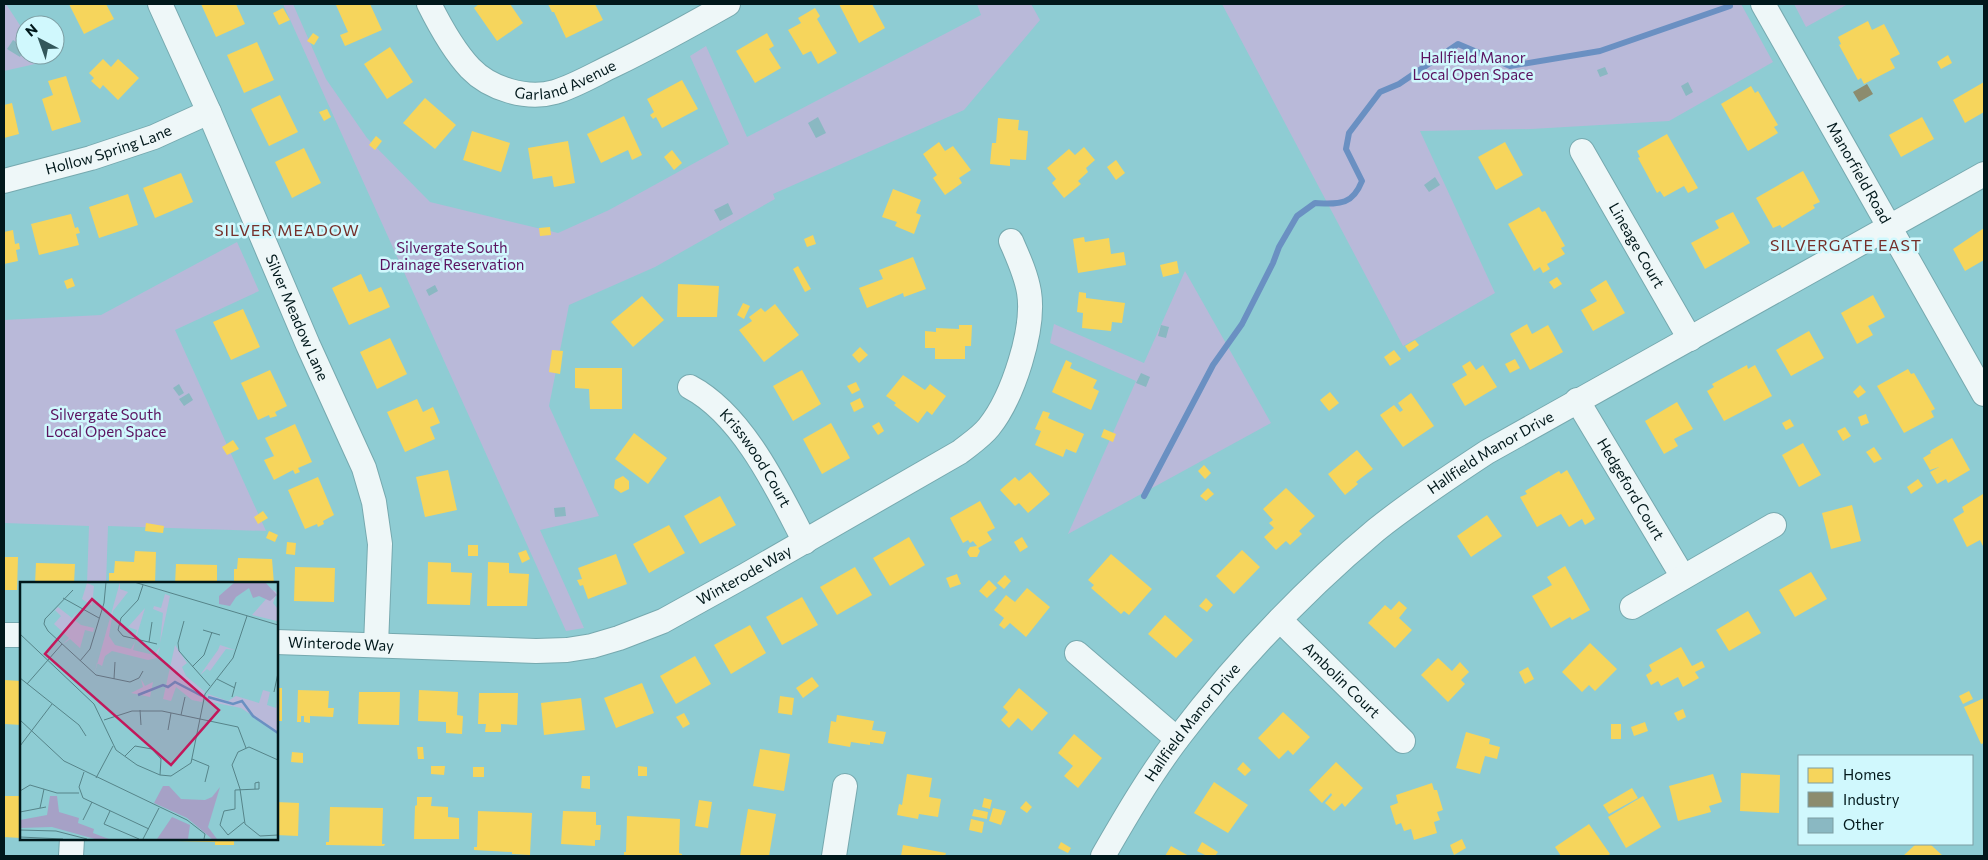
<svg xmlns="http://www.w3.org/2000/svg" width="1988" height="860" viewBox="0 0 1988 860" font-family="Commissioner,sans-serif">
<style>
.green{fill:#b9b9d9}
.homes{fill:#f6d55c}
.industry{fill:#8c8c6e}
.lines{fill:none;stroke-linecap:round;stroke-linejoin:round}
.stream{stroke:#6a90c2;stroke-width:6}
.building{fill:#8ab8c2}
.street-casing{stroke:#76a9af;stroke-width:26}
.street{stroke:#eef7f8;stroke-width:24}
.labels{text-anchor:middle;stroke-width:5;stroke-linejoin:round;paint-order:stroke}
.park-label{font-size:15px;fill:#5b125f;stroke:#d0f8fd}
.street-label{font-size:15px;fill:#01181b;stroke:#d0f8fd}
.neighbourhood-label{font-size:16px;letter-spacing:1px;fill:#76302b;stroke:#d0f8fd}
.inset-river{fill:none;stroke:#6a90c2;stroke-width:2.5}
.inset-road{fill:none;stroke:#568489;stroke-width:1}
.view{fill:#c2185b;fill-opacity:0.15;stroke:#c2185b;stroke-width:2.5}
.inset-edge{fill:none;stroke:#01181b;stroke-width:2.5}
</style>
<rect width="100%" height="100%" fill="#8eccd3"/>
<path class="green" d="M4 4H6L25 33V55H39L44 62 4 71Z
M283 4H293L326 79 367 138 430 202 558 233 609 210 729 144 690 56 706 46 747 137 981 15 977 4H1031L1040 20 964 110 773 194 775 199 655 267 569 305 549 406 599 516 540 530 584 628 566 631Z
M1222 4H1741L1773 62 1669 121 1531 129 1420 131 1495 293 1403 346Z
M1794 4H1848L1806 27Z
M237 242 259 291 175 330 266 531 108 526 106 584H87L89 526 4 523V320L101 315Z
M1185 271 1271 423 1068 534 1136 381 1050 343 1054 324 1144 363Z"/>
<path class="homes" d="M69 4H106L114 19 84 34Z
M201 4H236L245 24 216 37Z
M339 4H370L382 30 345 46 340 35 348 32 336 5Z
M479 4H510L523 23 497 41 474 8Z
M548 4H595L603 20 566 38 554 12H552Z
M839 4H872L885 28 859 43Z
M283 8 290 20 279 25 273 13Z
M815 8 820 16 817 19 837 53 818 64 811 51 803 55 788 30 801 23 798 18Z
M1868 21 1872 30 1884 24 1900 54 1890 59 1895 68 1864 84 1861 78 1858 80 1839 45 1841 44 1838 37Z
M313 33 319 37 314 45 307 41Z
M767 33 774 46 769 49 781 68 755 83 736 51Z
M257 42 274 80 244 93 227 55Z
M390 47 413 82 387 99 364 64Z
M1948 55 1952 63 1941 69 1937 62Z
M103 59 111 67 118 59 139 78 118 100 103 85 100 89 91 81 94 78 89 73Z
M66 76 81 122 52 131 42 99 53 95 48 81Z
M682 80 698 109 662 128 656 117 653 119 650 115 654 112 647 99Z
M1984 82V112L1965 123 1953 100Z
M1751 86 1755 93 1758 91 1778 125 1774 127 1778 133 1748 151 1721 104Z
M280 95 298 132 269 146 251 109Z
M425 98 456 125 435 149 403 123Z
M12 103 19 134 4 138V105Z
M327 109 331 117 324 121 319 112Z
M624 116 642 155 632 160 628 150 601 163 587 134Z
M1922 117 1934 139 1901 157 1889 135Z
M998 118 1019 120 1018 130 1028 131 1026 160 1010 159V166L990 164 992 143H996Z
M472 131 510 143 501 172 463 160Z
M1667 134 1698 188 1688 193 1684 186 1664 197 1660 191 1657 193 1638 158 1640 157 1637 151Z
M376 136 382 141 375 150 369 145Z
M568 141 575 183 554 187 552 176 533 179 528 148Z
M939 142 945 151 953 146 971 170 959 178 962 183 945 195 933 178 937 175 923 154Z
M1505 142 1523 175 1496 190 1478 157Z
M1084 147 1095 160 1086 168 1088 172 1078 181 1081 184 1064 198 1052 183 1056 179 1047 168 1069 149 1075 155Z
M304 148 321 183 292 198 275 162Z
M672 150 682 163 674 170 664 157Z
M1116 160 1125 173 1116 180 1107 167Z
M1803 171 1820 202 1813 205 1815 208 1782 228 1780 225 1773 228 1756 198Z
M181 173 193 202 155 218 143 188Z
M893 189 921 200 916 213 921 215 914 234 895 226 897 222 882 217Z
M128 194 138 225 99 238 89 207Z
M1539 207 1542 212 1545 211 1565 246 1561 248 1565 254 1547 264 1550 269 1543 273 1540 267 1534 271 1508 224Z
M1733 212 1750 243 1705 269 1691 243 1719 228 1715 221Z
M71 214 75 228 78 227 80 233 76 234 79 245 39 255 31 224Z
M550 227 551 235 540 236 539 228Z
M1984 228V260L1965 271 1953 249Z
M13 230 15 244 19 243 20 249 16 250 18 261 4 264V232Z
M813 235 816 244 807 247 804 239Z
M1084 237 1085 242 1109 238 1111 254 1124 252 1126 265 1078 273 1073 239Z
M913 257 926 289 904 297 903 293 867 308 859 288 883 279 879 270Z
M1177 261 1179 273 1163 277 1160 265Z
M798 266 811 289 805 292 793 269Z
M361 274 369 292 381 287 390 307 349 325 332 288Z
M1557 277 1562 284 1554 289 1549 282Z
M72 278 75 286 67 289 64 281Z
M1606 280 1625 313 1593 331 1581 310 1597 301 1590 290Z
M678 284 719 286 717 317H677Z
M1079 292 1086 293V298L1125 303 1122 323 1112 322 1111 331 1082 328 1083 313 1077 312Z
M1873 295 1885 317 1868 326 1873 335 1857 344 1841 313Z
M642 296 664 320 633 347 611 322Z
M743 303 750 306 744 319 737 315Z
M775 304 799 335 764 362 739 330 752 321 749 317 761 308 765 312Z
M243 309 260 347 231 360 213 322Z
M1527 324 1532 334 1548 325 1563 352 1530 370 1510 334Z
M959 325H972L971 346H965V359H935V348H925V331L936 332V328L959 329Z
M1809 331 1824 358 1791 376 1776 350Z
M390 338 407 374 377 389 360 352Z
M1415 340 1419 345 1409 352 1405 346Z
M860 347 868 355 859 363 852 355Z
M552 350 563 351 560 374 549 372Z
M1394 350 1401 359 1390 366 1384 357Z
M1515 359 1520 368 1510 373 1505 364Z
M1066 360 1072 363 1070 368 1097 380 1093 388 1099 391 1091 410 1052 392Z
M1470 361 1476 370 1483 365 1497 387 1465 406 1452 384 1467 375 1462 366Z
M1747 365 1748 369 1755 365 1772 396 1724 421 1707 391 1714 387 1712 384Z
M575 368H622V409H590L589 389 575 388Z
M1908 369 1911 374 1914 373 1935 409 1931 411 1934 417 1904 433 1877 386Z
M270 370 287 406 275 412 277 416 270 418 269 415 258 420 241 383Z
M802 370 821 404 793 421 773 386Z
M903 375 925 390 930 384 946 396 932 415 927 411 918 423 894 405 896 403 886 396Z
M856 382 860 390 852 394 847 386Z
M1860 385 1866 392 1858 398 1853 392Z
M1330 392 1339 403 1329 411 1320 400Z
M1411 393 1434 426 1403 447 1380 415 1394 405 1400 412 1403 410 1398 403Z
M860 398 864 407 854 412 850 403Z
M417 399 423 412 433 407 440 423 430 427 435 439 405 452 387 412Z
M1677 402 1693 429 1674 439 1678 446 1664 454 1645 421Z
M1043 411 1050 413 1048 418 1084 434 1076 453 1066 449 1063 457 1035 445 1041 431 1035 429Z
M1866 414 1869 423 1861 426 1858 417Z
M1790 419 1794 426 1786 430 1782 423Z
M879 422 884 431 878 435 872 426Z
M831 423 850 458 822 474 803 439Z
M295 424 312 462 298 468 300 472 295 474 293 470 274 480 264 460 274 456 265 438Z
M1845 427 1851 436 1843 441 1837 431Z
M1104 429 1116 434 1113 442 1101 437Z
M634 433 667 458 648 484 615 459Z
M1952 438 1970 470 1948 483 1946 479 1937 484 1930 472 1939 467 1930 470 1923 458 1931 453 1930 451Z
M233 440 239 449 227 455 222 447Z
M1803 443 1821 475 1799 487 1782 455Z
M1874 447 1882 459 1874 463 1866 452Z
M1357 450 1373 469 1356 482 1358 484 1345 495 1328 474Z
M1204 465 1211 473 1205 479 1198 471Z
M448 470 457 510 425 517 416 477Z
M1567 470 1595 519 1585 525 1582 519 1569 527 1561 514 1537 527 1520 497 1527 494 1525 491 1559 471 1561 474Z
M1030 472 1050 494 1028 513 1019 503 1015 506 1000 490 1015 477 1019 481Z
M623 476 629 481V489L621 493 614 488 615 480Z
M318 477 334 515 323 521 324 524 318 527 317 524 305 529 288 490Z
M1918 479 1923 486 1911 494 1907 487Z
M1208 488 1214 494 1206 501 1200 496Z
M1286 488 1315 516 1299 531 1302 534 1290 545 1286 541 1276 550 1264 537 1274 528 1269 523 1273 520 1263 509Z
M1983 494 1984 548 1980 540 1967 547 1953 519 1964 512 1962 507Z
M720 496 736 525 700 544 684 516Z
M980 501 995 528 987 532 992 540 978 548 980 551 977 557H970L967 552 970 547 977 546 973 541 970 543 968 540 963 543 950 518Z
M1852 505 1861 541 1831 549 1822 513Z
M263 511 268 518 258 524 254 517Z
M1487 515 1502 536 1471 557 1457 536Z
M146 523 164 526 163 533 145 531Z
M669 525 685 553 649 573 633 544Z
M269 531 278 535 275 542 266 538Z
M909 537 925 565 890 586 873 558Z
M1022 537 1028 547 1020 552 1014 542Z
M287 542 296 543 295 555 286 554Z
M468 545H478V556H468Z
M526 550 530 559 522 563 518 553Z
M1242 550 1260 567 1234 594 1216 576Z
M135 551 156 552 155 584H114V581H109V573H114L115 561 134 562Z
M616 554 627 584 588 599 583 585 580 586 577 580 582 579 578 568Z
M1111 554 1152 589 1129 615 1124 611 1121 614 1091 588 1094 585 1088 580Z
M4 557H18L17 590H4Z
M238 558 272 559 274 584H234V569H237Z
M428 562 451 563V572L472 573 470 605 427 604Z
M488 562 509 563V573L529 574 527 606H487Z
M36 563 75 564 74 584H35Z
M176 564 217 565V584H175Z
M1565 566 1590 610 1572 620 1570 617 1551 628 1532 596 1552 585 1547 577Z
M295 567 335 568 334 602 294 601Z
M855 567 872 595 837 615 820 587Z
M1811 572 1827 599 1795 617 1779 590Z
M957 574 961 584 950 588 946 578Z
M1005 575 1011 581 1004 589 997 583Z
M989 580 997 588 987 598 979 591Z
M1027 588 1050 607 1026 637 1010 623 1004 629 999 625 1004 618 994 610 1006 595 1015 602Z
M802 597 818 625 782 645 766 617Z
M1206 598 1213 605 1207 612 1199 606Z
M1399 601 1407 608 1399 618 1412 630 1395 648 1368 623 1385 605 1391 610Z
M1748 611 1761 633 1729 651 1716 630Z
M1165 615 1193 640 1176 658 1148 634Z
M750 625 766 653 731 674 714 645Z
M1590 643 1617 669 1595 691 1589 685 1582 692 1562 672Z
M1681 647 1692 666 1702 661 1705 667 1695 672 1699 678 1683 687 1678 677 1661 686 1658 681 1651 685 1646 675 1652 671 1649 665Z
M695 656 711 684 676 704 660 676Z
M1438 658 1452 671 1460 662 1469 672 1461 680 1465 684 1448 702 1421 675Z
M1528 667 1534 679 1525 684 1519 672Z
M812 677 819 686 803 698 796 688Z
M4 680 21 681V725L5 724Z
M642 683 654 713 616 728 604 698Z
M276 688H282V721H276Z
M1019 688 1048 713 1032 731 1018 718 1009 728 1001 720 1008 712 1003 707Z
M298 690 329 691 328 708H334L333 717 310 716V723L304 722V716H301V722H297Z
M419 690 458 692 457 715 463 716 462 734 446 733V722L418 721Z
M1969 691 1973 699 1963 704 1959 696Z
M359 692H400L399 725 358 724Z
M479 693H518L517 725 501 724V732H485L486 724H478Z
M780 696 794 698 792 715 778 713Z
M581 698 585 730 544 735 541 703Z
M1984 698V743L1981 744 1964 707Z
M1683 709 1686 717 1678 721 1674 713Z
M1283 712 1310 737 1293 755 1288 750 1279 759 1258 738Z
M684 713 690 724 683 728 676 717Z
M837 715 874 721 872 730 886 732 883 744 870 742V745L851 742 850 747 828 743 831 721 836 722Z
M1645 722 1648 731 1634 736 1631 727Z
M1611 724H1621V739H1611Z
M1466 732 1490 739 1489 744 1500 747 1497 759 1485 756 1480 774 1456 768Z
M1074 734 1102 758 1078 788 1064 776 1073 766 1058 753Z
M417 747H423L424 759H418Z
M760 749 790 754 784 791 753 786Z
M292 752 303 753V763L291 762Z
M1243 762 1251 770 1245 776 1237 769Z
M1336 762 1363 788 1345 807 1342 803 1334 811 1325 803 1332 795 1331 793 1322 803 1309 790Z
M431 766H445L444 775 431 774Z
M638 766 647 767V776H638Z
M473 767H484V777H473Z
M1741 773 1780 775 1779 813 1740 811Z
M907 774 932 778 929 797 941 799 938 817 919 814 918 819 897 815 899 804 902 805Z
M1713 774 1722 802 1709 806 1711 812 1678 821 1669 786Z
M582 776H590V789L581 788Z
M1214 782 1248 805 1228 833 1194 813Z
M1432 783 1434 790H1437L1443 810 1437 812 1440 820 1434 822 1437 833 1414 840 1411 829 1404 831 1401 823 1396 825 1390 806 1398 803 1396 795Z
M1632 788 1638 798 1609 814 1603 805Z
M4 796H21V838L4 837Z
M1643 796 1661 827 1626 848 1608 817Z
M417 797H432L431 806 448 807V817L459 818V839H414L415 806 417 805Z
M984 798 992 800 990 809 982 807Z
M699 800 712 802 708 828 695 826Z
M1026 801 1032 807 1027 813 1020 808Z
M276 802 299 803 298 836 276 835Z
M330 807 383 808 382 844H385L384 846 326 845V842H329Z
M993 808 1006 811 1001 825 989 821Z
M748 809 776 814 769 856H740Z
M974 809 988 812 987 819 972 816Z
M478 811 532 813 530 855 512 854V852L474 850V847H477Z
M563 811 596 812V825H601L600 840H595V846L561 844Z
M627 816 680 819 679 853 682 854V856L624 855V852H626Z
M971 819 984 822 982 833 969 830Z
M1589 824 1610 854 1607 856H1561L1555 847Z
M177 839H234V845H215V842L177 841Z
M1462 839 1466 848 1454 855 1450 845Z
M1061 842 1071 848 1068 853 1058 848Z
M1202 842 1218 852 1215 856H1207L1197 851Z
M1916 844H1930L1943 856H1903Z
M903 845 946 853 945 856H901Z
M1171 846 1189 856H1165Z"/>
<path class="industry" d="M1867 84 1873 94 1859 102 1853 92Z"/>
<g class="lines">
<path class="stream" d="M1144 496 1213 365 1242 324 1273 263 1279 247 1297 216 1315 203C1339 204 1352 206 1362 181L1346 149 1349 133 1380 92 1399 84 1458 44 1510 66 1600 51 1730 6"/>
</g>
<path class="building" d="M13 40 25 48 20 57 7 49Z
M1605 67 1608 74 1600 77 1597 70Z
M1688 82 1693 92 1686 96 1681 86Z
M818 117 826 133 816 138 808 123Z
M1435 177 1440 185 1429 192 1424 185Z
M728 203 733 214 720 221 714 210Z
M435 285 438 291 429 296 426 290Z
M1161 325 1169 327 1166 338 1158 336Z
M1141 373 1150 377 1146 387 1136 383Z
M179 384 184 393 179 396 173 388Z
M189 393 193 400 184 406 179 399Z
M565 507 566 516 555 517 554 508Z"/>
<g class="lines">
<g class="street-casing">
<g id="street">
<path id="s1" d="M160 4 209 112 308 345 364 468 374 502 380 544 376 645"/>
<path id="s2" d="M429 4C440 26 453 50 470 68 490 89 527 100 555 92 575 86 595 74 614 65 653 46 691 25 728 4"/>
<path id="s3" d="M1763 4 1984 394"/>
<path id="s4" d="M1582 151 1690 339"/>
<path id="s5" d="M4 181 91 158 154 137 209 112"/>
<path id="s6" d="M690 387C743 415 778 490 805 542"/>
<path id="s7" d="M1577 400 1683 577"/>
<path d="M1632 607 1774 525"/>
<path id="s8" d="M1280 620 1403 741"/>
<path d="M4 635H21"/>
<path id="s9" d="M276 642 536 651 567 650 592 646 619 638 663 621 746 575 960 452C970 444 981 437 989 427 1013 397 1035 329 1029 292 1026 274 1018 257 1011 241"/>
<path d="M1077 653 1177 739"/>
<path d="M71 856 72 839"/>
<path d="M834 856 845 786"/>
<path id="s10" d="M1103 856C1126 816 1150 775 1178 738 1236 662 1303 591 1376 530 1411 502 1449 477 1487 452L1984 174"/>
</g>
</g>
<use href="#street" class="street"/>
</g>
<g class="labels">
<g class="park-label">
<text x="1473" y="63">Hallfield Manor<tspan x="1473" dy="17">Local Open Space</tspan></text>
<text x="452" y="253">Silvergate South<tspan x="452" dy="17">Drainage Reservation</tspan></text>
<text x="106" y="420">Silvergate South<tspan x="106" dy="17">Local Open Space</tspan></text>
</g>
<g class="street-label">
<text dy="5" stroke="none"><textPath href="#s2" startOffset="181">Garland Avenue</textPath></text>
<text dy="5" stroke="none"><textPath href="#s5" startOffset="109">Hollow Spring Lane</textPath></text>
<text dy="5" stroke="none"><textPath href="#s3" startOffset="194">Manorfield Road</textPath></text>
<text dy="5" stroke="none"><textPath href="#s4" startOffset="109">Lineage Court</textPath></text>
<text dy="5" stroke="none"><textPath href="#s1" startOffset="342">Silver Meadow Lane</textPath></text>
<text dy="5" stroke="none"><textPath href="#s10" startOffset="566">Hallfield Manor Drive</textPath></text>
<text dy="5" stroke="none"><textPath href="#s6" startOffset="98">Krisswood Court</textPath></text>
<text dy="5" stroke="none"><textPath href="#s7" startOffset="104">Hedgeford Court</textPath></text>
<text dy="5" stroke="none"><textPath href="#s9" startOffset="485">Winterode Way</textPath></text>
<text dy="5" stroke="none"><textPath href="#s9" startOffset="65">Winterode Way</textPath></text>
<text dy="5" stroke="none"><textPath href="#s8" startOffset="86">Ambolin Court</textPath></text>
<text dy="5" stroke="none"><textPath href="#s10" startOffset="161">Hallfield Manor Drive</textPath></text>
</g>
<g class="neighbourhood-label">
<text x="287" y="236">SILVER MEADOW</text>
<text x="1846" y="251">SILVERGATE EAST</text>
</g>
</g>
<g transform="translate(20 582)">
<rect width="258" height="258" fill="#8eccd3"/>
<path d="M100 0V7L108 10 93 29 89 54 95 63 111 67 115 60 113 68 134 73 140 65 137 76 128 78 92 69 85 74 82 84 77 81 75 90ZM67 1 74 4 72 24 55 12 62 17ZM254 8 257 11 253 21 257 26V39L232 33ZM145 12 150 14 140 61 143 31 133 27 134 24 141 26ZM38 25 52 36 57 29 53 37 61 43 74 46 73 50 65 48 60 66 50 57 43 62 49 56 34 42 41 34 35 28ZM125 26 116 56H115L117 48 108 45ZM191 60 215 68 206 67 190 89 187 87 180 93 198 68 200 63ZM155 63 167 81 162 85 166 94 185 110 182 120 172 118 156 105 151 119 143 117ZM121 97 125 104 133 100 130 115 111 111 123 105ZM243 108 250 110 247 123 256 126 257 120V150L221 126 186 119 188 112 208 119 216 114 239 121Z" fill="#b9b9d9"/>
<path d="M215 0H245L257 13 250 19 239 14 233 16 229 6 216 15 210 24 199 22V14ZM143 204H149L161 217 185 218 192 215 200 205 188 245 197 257H192L167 236 134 221ZM30 214H37L39 230 59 236 58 241 74 247 73 251 89 257H75L32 245 0 246V238L27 233ZM152 235 170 243 168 257H137Z" fill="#a6a1c6"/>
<path class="inset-river" d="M118 113 143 103 148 105 155 100 182 114M188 115 213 122 222 119 233 134 258 151"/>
<path class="inset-road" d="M114 0 258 43M123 3 118 18 101 36 98 48 103 54 137 62M53 8 25 37 24 42 28 49 76 93 110 100 119 96 123 89M43 16 79 36M164 39 158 61 159 69 190 104M183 48 200 53M0 52 74 122 96 168 117 183 140 193 151 194 171 181 185 112 213 76 227 34M129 60 132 40M60 79 70 67 84 21 86 0M172 85 184 73 192 50M0 96 59 143 66 154M94 97 95 80M197 97 215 106M7 102 42 62M254 110 258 91M212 115 216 100M120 128 121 143M161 133 165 115M0 138 44 179 167 238 185 252 184 257M84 138 112 129H142L218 145 226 166M148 148 151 131M0 164 32 122M105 174 115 164 132 167 141 177 140 193M172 177 189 184 185 200M258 178 229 165 218 170 212 183 220 207 225 242 240 254 258 253M64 190 59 205 63 216 129 247M76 196 93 164M0 209 10 203 37 211H59M20 226 24 207M90 229 84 242 119 257M0 230 26 225M63 238 72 220M224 240 208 253 200 243 204 229 215 227V208L239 207V200L235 201V207M0 248 36 249 67 257M0 255 43 257M123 257 139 226"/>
<path class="view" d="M72 17 199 128 151 183 25 72Z"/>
<rect width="258" height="258" class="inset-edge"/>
</g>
<rect width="1988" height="860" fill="none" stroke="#01181b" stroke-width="10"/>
<rect x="1798" y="755" width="175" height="90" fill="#d0f8fd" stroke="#7d9ea3"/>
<rect x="1808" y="768" width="25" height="15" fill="#f6d55c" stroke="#7d9ea3"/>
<text x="1843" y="780" font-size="15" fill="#01181b">Homes</text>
<rect x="1808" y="792" width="25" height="15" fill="#8c8c6e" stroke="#7d9ea3"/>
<text x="1843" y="805" font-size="15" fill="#01181b">Industry</text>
<rect x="1808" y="818" width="25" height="15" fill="#8ab8c2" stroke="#7d9ea3"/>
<text x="1843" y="830" font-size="15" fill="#01181b">Other</text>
<g transform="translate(40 40) rotate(319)"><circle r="24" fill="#d0f8fd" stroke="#7d9ea3"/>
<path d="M0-4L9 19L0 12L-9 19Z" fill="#32575b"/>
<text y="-8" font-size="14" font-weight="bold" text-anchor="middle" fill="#01181b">N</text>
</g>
</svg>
